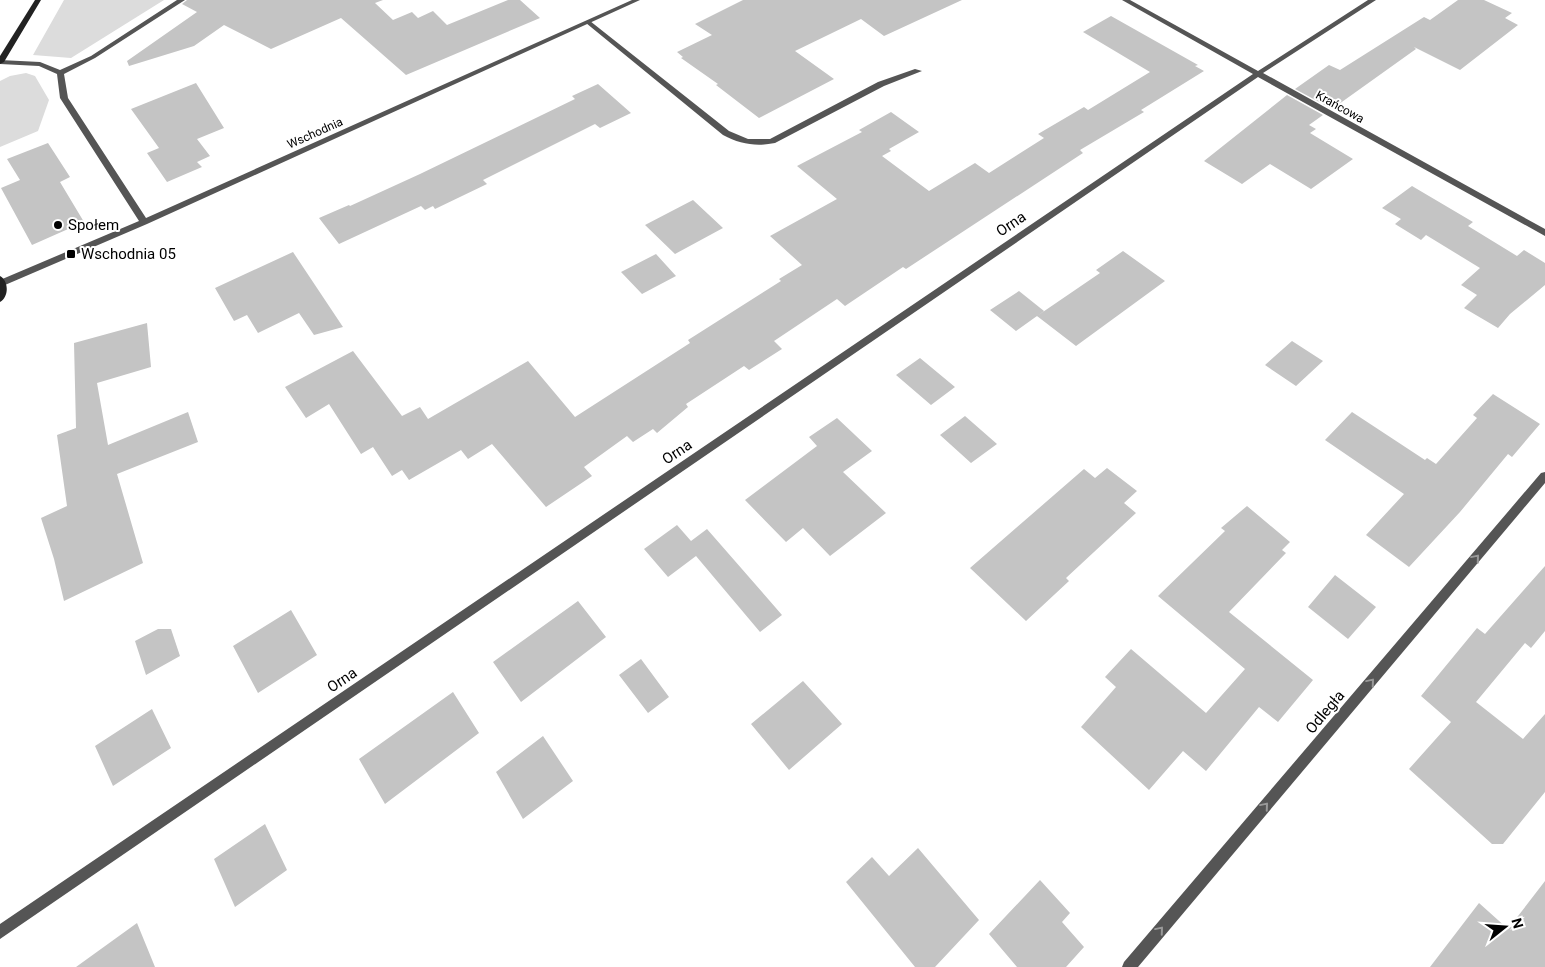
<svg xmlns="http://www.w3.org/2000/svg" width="1545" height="967" viewBox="0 0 1545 967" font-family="Roboto,sans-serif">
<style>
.green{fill:#dcdcdc}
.building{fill:#c4c4c4}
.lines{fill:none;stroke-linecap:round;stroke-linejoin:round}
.lane{fill:#555;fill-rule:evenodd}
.street{fill:#555;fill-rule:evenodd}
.secondary{fill:#222;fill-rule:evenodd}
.oneway{stroke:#999}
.poi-dot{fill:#000;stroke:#fff;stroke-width:2}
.labels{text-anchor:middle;stroke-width:4;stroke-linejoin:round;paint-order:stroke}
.far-street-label{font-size:12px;fill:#000;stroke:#fff}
.street-label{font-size:15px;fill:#000;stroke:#fff}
.poi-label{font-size:15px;fill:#000;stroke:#fff;text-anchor:start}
</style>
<rect width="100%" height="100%" fill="#fff"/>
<path class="green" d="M64 0H164L71 58 33 55Z
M26 73 35 76 49 100 38 131 0 147V81L10 76Z"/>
<path class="building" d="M187 0H383L375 3 393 20 412 12 418 18 433 11 447 25 508 0H520L540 18 406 75 341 18 271 49 224 25 194 46 129 66 127 61 197 12 182 4Z
M743 0H962L884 36 861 19 795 51 834 79 759 118 716 85 718 84 681 58 683 57 677 52 712 35 695 24Z
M1458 0H1484L1512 13 1505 18 1518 25 1460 70 1414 47 1416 49 1332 109 1295 89 1329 65 1340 70 1424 17 1430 20Z
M1111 16 1198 65 1195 66 1204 71 1141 110 1144 112 1080 150 1083 153 906 269 903 267 845 306 837 299 774 341 782 349 749 370 744 366 686 404 688 407 657 433 653 429 633 442 627 436 584 467 592 476 546 507 492 444 468 459 461 450 409 480 402 470 392 476 373 447 361 454 329 404 306 418 285 387 353 351 402 416 420 407 428 419 528 361 575 417 690 343 688 340 781 281 779 279 802 265 770 236 837 199 797 166 862 132 859 130 891 112 919 132 889 149 891 151 882 156 929 191 975 163 989 173 1044 138 1038 134 1084 107 1088 110 1150 72 1083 32Z
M196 83 224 128 197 139 210 156 197 162 202 167 167 182 147 153 159 148 131 109Z
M598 84 631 113 600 128 595 124 483 180 487 184 435 209 433 206 425 210 421 206 339 244 319 218 349 205 350 206 420 174 575 99 572 96Z
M1287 95 1323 115 1309 125 1316 129 1310 133 1353 159 1311 189 1270 164 1242 184 1204 161Z
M48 143 70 177 60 182 84 222 32 245 1 188 20 180 7 159Z
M1412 186 1473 222 1468 226 1517 256 1524 250 1545 263V285L1510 314 1498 328 1464 308 1477 295 1461 285 1480 268 1426 235 1421 240 1395 224 1401 219 1382 208Z
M693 200 723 228 675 254 645 225Z
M1123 251 1165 281 1076 346 1037 316 1100 273 1096 270Z
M293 252 343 327 314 335 299 313 258 333 247 315 234 321 215 288Z
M656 254 676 276 642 294 621 272Z
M1019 291 1044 311 1016 331 990 310Z
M147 323 151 367 97 383 108 445 188 412 198 442 117 474 143 563 64 601 54 559 41 518 67 506 57 435 76 428 74 343Z
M1292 341 1323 361 1296 386 1265 365Z
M920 358 955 387 931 405 896 375Z
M1493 394 1540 424 1512 457 1508 454 1460 512 1409 567 1366 535 1404 494 1325 440 1352 412 1425 460 1427 458 1436 464 1477 418 1473 415Z
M965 416 997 444 971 463 940 435Z
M837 418 872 451 843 472 886 513 830 556 803 528 786 542 745 500 817 446 809 437Z
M1107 468 1137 491 1124 503 1136 513 1066 578 1069 581 1026 621 970 568 1084 469 1095 478Z
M1247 506 1290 542 1282 550 1286 553 1229 612 1313 680 1278 722 1259 707 1206 771 1183 751 1149 790 1081 727 1116 687 1105 677 1131 649 1206 713 1245 669 1158 596 1225 531 1221 528Z
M677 525 691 541 707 529 782 615 760 632 696 556 668 577 644 549Z
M1545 566V631L1531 648 1525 643 1476 702 1523 739 1545 714V792L1503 844H1492L1409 769 1451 722 1421 696 1477 628 1485 634Z
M1335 575 1376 607 1348 639 1308 607Z
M578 601 606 637 521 702 493 662Z
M291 610 317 655 258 693 233 646Z
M158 629H171L180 656 146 675 135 641Z
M641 659 669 697 648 713 619 675Z
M803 681 842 724 789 770 751 724Z
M453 692 479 733 385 804 359 759Z
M152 709 171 748 113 786 95 746Z
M543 736 573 781 523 819 496 772Z
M265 824 287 870 235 907 214 859Z
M918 848 979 920 935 967H915L846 882 872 857 889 876Z
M1040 880 1070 913 1062 922 1084 947 1066 967H1017L989 934Z
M1545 881V967H1430L1479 903 1508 929Z
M137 923 155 967H76Z"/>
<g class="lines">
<path class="lane" d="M586 21H590L729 131 748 139H770L878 82 915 69 922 71 884 86 775 143C756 147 740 144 723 135L586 23Z"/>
<path class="street" d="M177 0H185L95 58 64 74 68 98 146 218 632 0H640L147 224 5 285 0 286V280L139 221 60 98 57 74 39 66 0 64V60L40 62 60 70 91 56Z
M1122 0H1130L1258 71 1368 0H1376L1263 73 1545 229V236L1258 77 0 939V924L1253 74Z
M1545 472V483L1138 967H1122L1124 962 1541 473Z"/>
<path class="secondary" d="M35 0H41L4 62 0 64V56Z
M0 276C9 281 9 297 0 302Z"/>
</g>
<defs><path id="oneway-chevron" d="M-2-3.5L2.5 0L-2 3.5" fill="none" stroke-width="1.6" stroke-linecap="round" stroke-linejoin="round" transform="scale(1.25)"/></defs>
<g class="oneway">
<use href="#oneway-chevron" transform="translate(1476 558) rotate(-50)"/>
<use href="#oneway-chevron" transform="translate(1371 682) rotate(-50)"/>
<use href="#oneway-chevron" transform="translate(1265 806) rotate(-50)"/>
<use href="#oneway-chevron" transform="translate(1160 930) rotate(-50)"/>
</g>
<g class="poi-dot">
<circle cx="58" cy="225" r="5"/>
<rect x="66" y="249" width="10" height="10" rx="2.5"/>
</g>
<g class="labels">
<g class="far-street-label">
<text transform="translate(1340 107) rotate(29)" y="4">Krańcowa</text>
<text transform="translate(315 133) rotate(-24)" y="4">Wschodnia</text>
</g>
<g class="street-label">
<text transform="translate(1011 224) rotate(-34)" y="5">Orna</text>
<text transform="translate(677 452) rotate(-34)" y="5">Orna</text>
<text transform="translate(342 680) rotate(-34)" y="5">Orna</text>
<text transform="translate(1325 712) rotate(-50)" y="5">Odległa</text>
</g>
<g class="poi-label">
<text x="68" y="230">Społem</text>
<text x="81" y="259">Wschodnia 05</text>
</g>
</g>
<g transform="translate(1505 927) rotate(73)" stroke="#ffffff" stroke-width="4" paint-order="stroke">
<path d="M0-4L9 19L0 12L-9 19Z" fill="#000000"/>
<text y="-8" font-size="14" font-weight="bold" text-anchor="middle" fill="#000000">N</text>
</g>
</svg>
